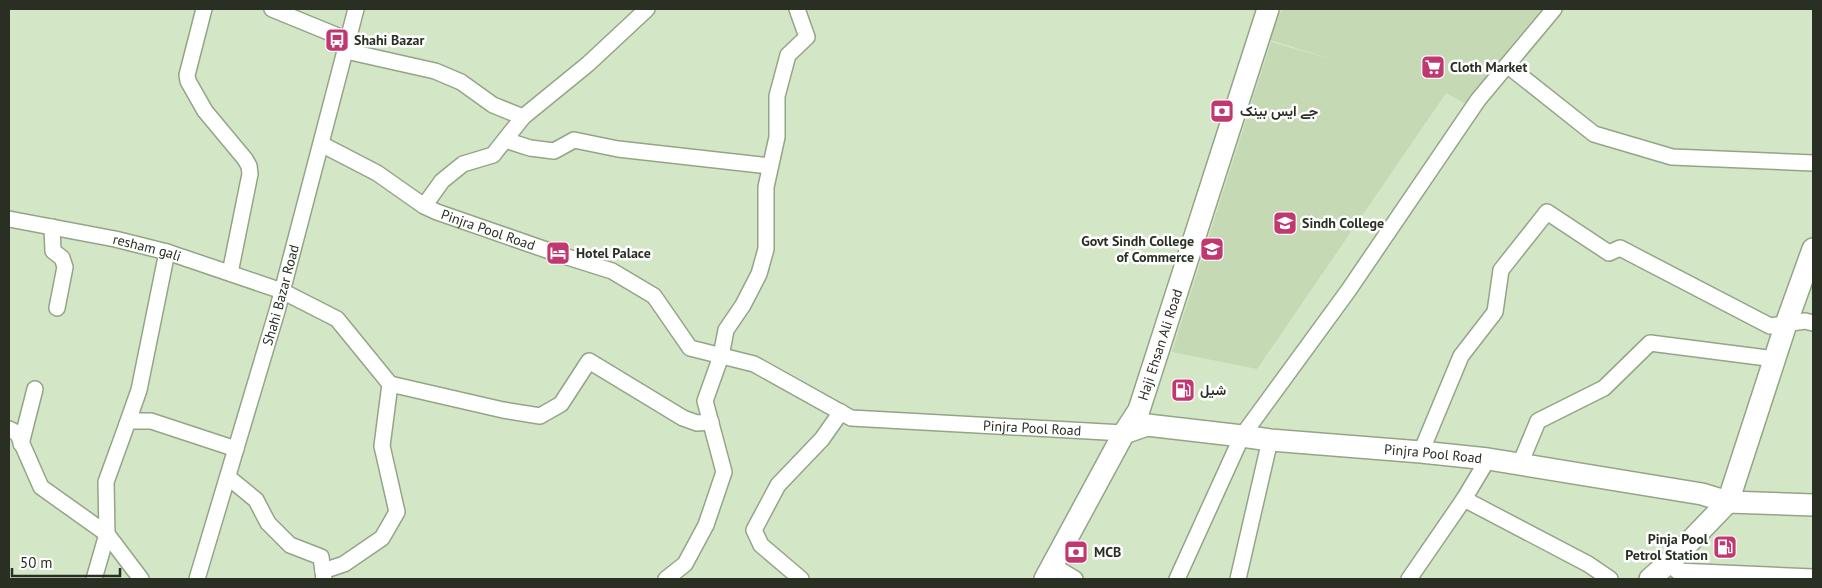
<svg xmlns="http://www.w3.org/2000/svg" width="1822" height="588" viewBox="0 0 1822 588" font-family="'PT Sans',Vazirmatn,sans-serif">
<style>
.built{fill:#c4d9b4}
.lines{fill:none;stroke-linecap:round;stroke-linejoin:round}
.street-casing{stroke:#94a587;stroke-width:18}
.secondary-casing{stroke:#94a587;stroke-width:24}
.street{stroke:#fff;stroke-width:15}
.secondary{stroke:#fff;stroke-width:21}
.labels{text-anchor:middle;stroke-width:5;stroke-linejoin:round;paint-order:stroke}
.poi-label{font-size:14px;font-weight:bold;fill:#293023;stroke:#fff;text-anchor:start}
.street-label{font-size:14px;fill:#293023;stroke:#fff}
</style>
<rect width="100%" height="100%" fill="#d3e6c6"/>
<path class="built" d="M1282 9H1555L1473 108 1446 93 1257 369 1172 352 1271 42 1341 62 1270 40 1276 21Z"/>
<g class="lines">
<g class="street-casing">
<g id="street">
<path d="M204 9 187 75 188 81 205 111 245 159 249 166 250 174 230 273"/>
<path d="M272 9 338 36 346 51 435 71 461 82 493 105 523 117"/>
<path d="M1507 65 1594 134 1672 157 1813 163"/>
<path d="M505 140 530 148 554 151 574 140 618 149 770 166"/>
<path id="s1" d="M321 144 377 173 424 206 437 212 561 255 612 271 654 296 690 348 754 364 851 418 1124 433"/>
<path d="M424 206 442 181 463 164 493 155 523 117 588 64 647 9"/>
<path id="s2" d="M9 219 115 239 167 252 282 291 337 319 390 384 382 446 397 512 382 538 344 564 323 571"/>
<path d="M52 227 53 251 62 258 65 267 57 308"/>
<path d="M390 384 503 410 540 416 561 404 589 361 683 418 697 423 711 422"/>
<path d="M127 424 139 390 167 252"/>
<path d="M9 429 17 433 19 437 41 487 107 534 141 579"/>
<path d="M21 444 35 389"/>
<path d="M1421 452 1461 356 1495 312 1501 270 1547 212 1609 253 1620 248 1770 326 1805 321 1813 323"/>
<path d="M1520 464 1538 421 1604 388 1650 343 1775 359"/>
<path d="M228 477 256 500 268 523 290 545 321 557 324 579"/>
<path d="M1464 499 1588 564 1610 579"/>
<path d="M1052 565 1075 579"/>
<path d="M1677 571 1813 577"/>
<path d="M94 579 107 534 106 482 127 424 130 421H151L236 449"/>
<path id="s3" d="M197 579 277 311 356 9"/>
<path d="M666 579 685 564 706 525 724 472 705 401 721 356 726 330 743 305 759 274 766 249V187L777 137V96L788 55 807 37 797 9"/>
<path d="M801 579 761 545 754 530 778 485 822 439 841 412"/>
<path d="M1177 579 1242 436 1348 291 1478 100 1554 9"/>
<path d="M1238 579 1270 440"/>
<path d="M1409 579 1464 499 1488 459"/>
</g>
</g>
<g class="secondary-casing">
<g id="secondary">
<path id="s4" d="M1124 433 1147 425 1242 436 1270 440 1421 452 1488 459 1702 494 1728 502 1813 505"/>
<path id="s5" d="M1045 579 1124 433 1139 410 1268 9"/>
<path d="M1650 579 1673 559 1728 502 1786 324 1813 249"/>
</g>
</g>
<use href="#street" class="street"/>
<use href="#secondary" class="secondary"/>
</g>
<defs>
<g id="bus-square" transform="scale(1.25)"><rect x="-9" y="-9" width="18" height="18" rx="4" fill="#c13770" stroke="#fff"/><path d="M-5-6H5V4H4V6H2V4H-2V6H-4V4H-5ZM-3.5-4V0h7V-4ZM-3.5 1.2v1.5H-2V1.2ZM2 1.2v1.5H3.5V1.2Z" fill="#fff"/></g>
<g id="supermarket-square" transform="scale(1.25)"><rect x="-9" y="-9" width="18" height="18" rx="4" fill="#c13770" stroke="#fff"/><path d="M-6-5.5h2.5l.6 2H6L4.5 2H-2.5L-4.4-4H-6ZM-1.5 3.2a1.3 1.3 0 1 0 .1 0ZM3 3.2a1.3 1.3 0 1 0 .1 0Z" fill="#fff"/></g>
<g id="bank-square" transform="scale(1.25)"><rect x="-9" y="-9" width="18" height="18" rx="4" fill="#c13770" stroke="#fff"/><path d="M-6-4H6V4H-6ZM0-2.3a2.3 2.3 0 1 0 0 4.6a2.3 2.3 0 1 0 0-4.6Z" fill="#fff"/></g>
<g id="university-square" transform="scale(1.25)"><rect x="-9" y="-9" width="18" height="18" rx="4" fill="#c13770" stroke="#fff"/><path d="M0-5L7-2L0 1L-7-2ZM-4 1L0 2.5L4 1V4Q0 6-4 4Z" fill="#fff"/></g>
<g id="hotel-square" transform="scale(1.25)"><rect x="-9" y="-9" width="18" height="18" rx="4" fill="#c13770" stroke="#fff"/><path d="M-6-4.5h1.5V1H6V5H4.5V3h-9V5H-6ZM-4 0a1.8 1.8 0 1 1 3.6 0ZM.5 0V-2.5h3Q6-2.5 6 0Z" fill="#fff"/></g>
<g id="fuel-square" transform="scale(1.25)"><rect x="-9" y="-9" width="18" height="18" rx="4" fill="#c13770" stroke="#fff"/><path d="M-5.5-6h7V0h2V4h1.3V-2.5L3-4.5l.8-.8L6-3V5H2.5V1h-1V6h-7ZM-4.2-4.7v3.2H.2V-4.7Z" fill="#fff"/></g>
</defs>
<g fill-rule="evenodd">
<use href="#bus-square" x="337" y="40"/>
<use href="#supermarket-square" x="1433" y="67"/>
<use href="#bank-square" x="1222" y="111"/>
<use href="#university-square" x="1285" y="223"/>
<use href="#university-square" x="1212" y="249"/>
<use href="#hotel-square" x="558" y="253"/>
<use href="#fuel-square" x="1183" y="390"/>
<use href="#fuel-square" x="1725" y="547"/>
<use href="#bank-square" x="1076" y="552"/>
</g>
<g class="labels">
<g class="poi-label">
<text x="354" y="45">Shahi Bazar</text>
<text x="1450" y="72">Cloth Market</text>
<text x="1240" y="116">جے ایس بینک</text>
<text x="1302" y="228">Sindh College</text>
<text x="1194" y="246" text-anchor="end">Govt Sindh College<tspan x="1194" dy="16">of Commerce</tspan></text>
<text x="576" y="258">Hotel Palace</text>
<text x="1200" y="395">شیل</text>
<text x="1708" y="544" text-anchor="end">Pinja Pool<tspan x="1708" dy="16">Petrol Station</tspan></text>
<text x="1094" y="557">MCB</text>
</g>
<g class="street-label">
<text dy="5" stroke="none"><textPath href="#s1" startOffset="189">Pinjra Pool Road</textPath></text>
<text dy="5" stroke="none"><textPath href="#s2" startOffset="141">resham gali</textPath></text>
<text dy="5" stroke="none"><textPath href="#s3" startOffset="296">Shahi Bazar Road</textPath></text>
<text dy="5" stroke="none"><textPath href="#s5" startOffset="262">Haji Ehsan Ali Road</textPath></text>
<text dy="5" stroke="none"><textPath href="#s1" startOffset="790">Pinjra Pool Road</textPath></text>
<text dy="5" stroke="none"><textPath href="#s4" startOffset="312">Pinjra Pool Road</textPath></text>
</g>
</g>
<rect width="1822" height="588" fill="none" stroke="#293023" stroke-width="20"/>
<path d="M12 568v8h108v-8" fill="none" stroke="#293023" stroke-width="2.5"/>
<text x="20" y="568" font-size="15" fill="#293023" stroke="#ffffff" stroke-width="4" paint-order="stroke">50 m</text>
</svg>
